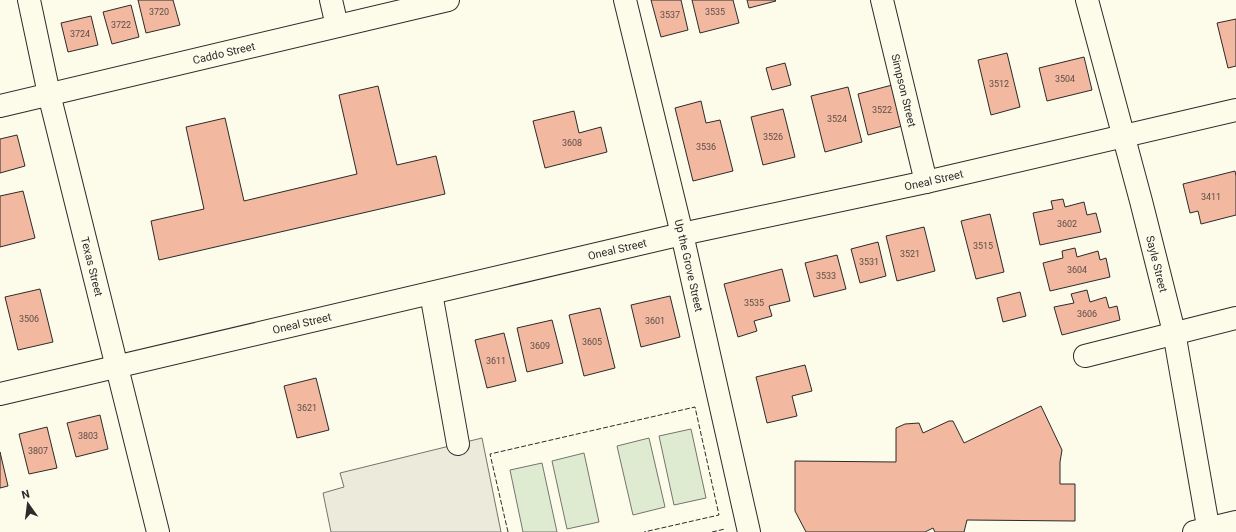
<svg xmlns="http://www.w3.org/2000/svg" width="1236" height="532" viewBox="0 0 1236 532" font-family="Roboto,sans-serif">
<style>
.green{fill:#deebd1;stroke:#74746e}
.parking{fill:#eceadb;stroke:#74746e}
.building{fill:#f2b8a0;stroke:#2b2b2b}
.lines{fill:none;stroke-linecap:round;stroke-linejoin:round}
.minor-casing{stroke:#2b2b2b;stroke-width:24}
.minor{stroke:#fdfbea;stroke-width:22}
.fence{stroke:#2b2b2b;stroke-width:1;stroke-dasharray:5 2;stroke-linecap:butt}
.labels{text-anchor:middle;stroke-width:3;stroke-linejoin:round;paint-order:stroke}
.number-label{font-size:9px;fill:#5d4e48}
.street-label{font-size:11px;fill:#2b2b2b;stroke:#fdfbea}
</style>
<rect width="100%" height="100%" fill="#fdfbea"/>
<path class="green" d="M691 429 706 498 674 505 659 436Z
M649 438 665 507 633 515 617 446Z
M584 453 599 522 567 529 552 461Z
M542 463 557 532H523L510 470Z"/>
<path class="parking" d="M482 438 501 532H331L323 493 344 487 340 473Z"/>
<path class="building" d="M138 0H173L180 25 146 33Z
M651 0H681L688 30 661 37Z
M692 0H733L739 23 700 33Z
M747 0H775L776 1 749 8Z
M131 5 139 37 112 44 103 12Z
M91 16 98 45 68 52 61 23Z
M1236 19V66L1228 68 1217 23Z
M1007 53 1020 107 991 115 978 60Z
M1084 57 1092 90 1047 101 1039 68Z
M785 63 791 85 772 90 766 68Z
M896 84 906 125 868 135 858 94Z
M378 86 397 165 436 156 445 194 159 260 151 221 204 209 186 127 225 118 244 201 357 174 339 95Z
M848 87 862 142 825 152 811 96Z
M701 101 706 123 720 120 733 171 693 181 675 108Z
M783 109 795 157 763 165 751 117Z
M574 111 579 133 601 127 607 152 545 168 533 121Z
M17 135 25 166 0 173V139Z
M1235 171 1236 176V215L1201 224 1198 211 1190 213 1183 184Z
M23 191 35 238 0 247V196Z
M1063 199 1065 207 1084 202 1087 215 1096 213 1101 232 1040 245 1033 213 1053 209 1051 201Z
M990 214 1004 272 976 279 961 221Z
M924 227 935 271 897 281 886 236Z
M878 242 886 276 860 283 851 249Z
M1075 248 1077 257 1098 251 1100 260 1106 258 1110 277 1050 291 1043 263 1063 258 1062 251Z
M837 255 846 289 814 297 805 263Z
M782 269 790 301 769 306 772 316 754 321 757 331 738 337 724 284Z
M40 289 53 342 18 350 5 297Z
M1087 290 1090 302 1106 297 1109 308 1117 306 1120 320 1062 335 1054 307 1074 303 1071 294Z
M1020 292 1026 316 1003 322 997 298Z
M670 296 680 337 641 347 631 305Z
M600 308 615 368 584 376 569 315Z
M552 320 563 363 527 372 517 328Z
M504 333 516 381 487 388 475 340Z
M805 365 812 391 792 396 797 416 767 423 756 377Z
M316 378 329 430 297 438 284 386Z
M1041 406 1062 450 1060 462V484H1075V521L967 520 964 532H935L933 528 925 532H806L795 511V461L896 462V428L905 424 919 423 923 433 949 421H953L964 443Z
M100 415 108 449 76 457 67 423Z
M47 427 57 468 29 474 19 434Z
M0 452 8 486 0 488Z"/>
<g class="lines">
<g class="minor-casing">
<g id="minor">
<path id="s1" d="M29 0 49 94 158 532"/>
<path d="M331 0 337 26"/>
<path id="s2" d="M625 0 682 234 749 532"/>
<path id="s3" d="M882 0 926 182"/>
<path id="s4" d="M1087 0 1141 201 1174 332 1209 532"/>
<path id="s5" d="M0 106 448 0"/>
<path d="M431 293 458 444"/>
<path d="M1085 356 1236 318"/>
<path id="s6" d="M0 394 682 234 926 182 1236 110"/>
<path d="M1194 532 1236 522"/>
</g>
</g>
<use href="#minor" class="minor"/>
<path class="fence" d="M508 532 490 454 695 407 719 515 644 532
M712 532 725 529"/>
</g>
<g class="labels">
<g class="number-label">
<text x="159" y="15">3720</text>
<text x="715" y="15">3535</text>
<text x="670" y="18">3537</text>
<text x="121" y="28">3722</text>
<text x="80" y="37">3724</text>
<text x="1065" y="82">3504</text>
<text x="999" y="87">3512</text>
<text x="882" y="113">3522</text>
<text x="837" y="122">3524</text>
<text x="773" y="140">3526</text>
<text x="572" y="146">3608</text>
<text x="706" y="150">3536</text>
<text x="1211" y="200">3411</text>
<text x="1067" y="227">3602</text>
<text x="983" y="249">3515</text>
<text x="910" y="257">3521</text>
<text x="869" y="265">3531</text>
<text x="1077" y="273">3604</text>
<text x="826" y="279">3533</text>
<text x="754" y="306">3535</text>
<text x="1087" y="317">3606</text>
<text x="29" y="322">3506</text>
<text x="655" y="324">3601</text>
<text x="592" y="345">3605</text>
<text x="540" y="349">3609</text>
<text x="496" y="364">3611</text>
<text x="307" y="411">3621</text>
<text x="88" y="439">3803</text>
<text x="38" y="454">3807</text>
</g>
<g class="street-label">
<text dy="4" stroke="none"><textPath href="#s5" startOffset="230">Caddo Street</textPath></text>
<text dy="4" stroke="none"><textPath href="#s3" startOffset="93">Simpson Street</textPath></text>
<text dy="4" stroke="none"><textPath href="#s6" startOffset="958">Oneal Street</textPath></text>
<text dy="4" stroke="none"><textPath href="#s6" startOffset="634">Oneal Street</textPath></text>
<text dy="4" stroke="none"><textPath href="#s4" startOffset="273">Sayle Street</textPath></text>
<text dy="4" stroke="none"><textPath href="#s1" startOffset="274">Texas Street</textPath></text>
<text dy="4" stroke="none"><textPath href="#s2" startOffset="273">Up the Grove Street</textPath></text>
<text dy="4" stroke="none"><textPath href="#s6" startOffset="310">Oneal Street</textPath></text>
</g>
</g>
<g transform="translate(28 504) rotate(346)" stroke="#fdfbea" stroke-width="3" paint-order="stroke">
<path d="M0-3L7 15L0 10L-7 15Z" fill="#2b2b2b"/>
<text y="-6" font-size="11" font-weight="bold" text-anchor="middle" fill="#2b2b2b">N</text>
</g>
</svg>
